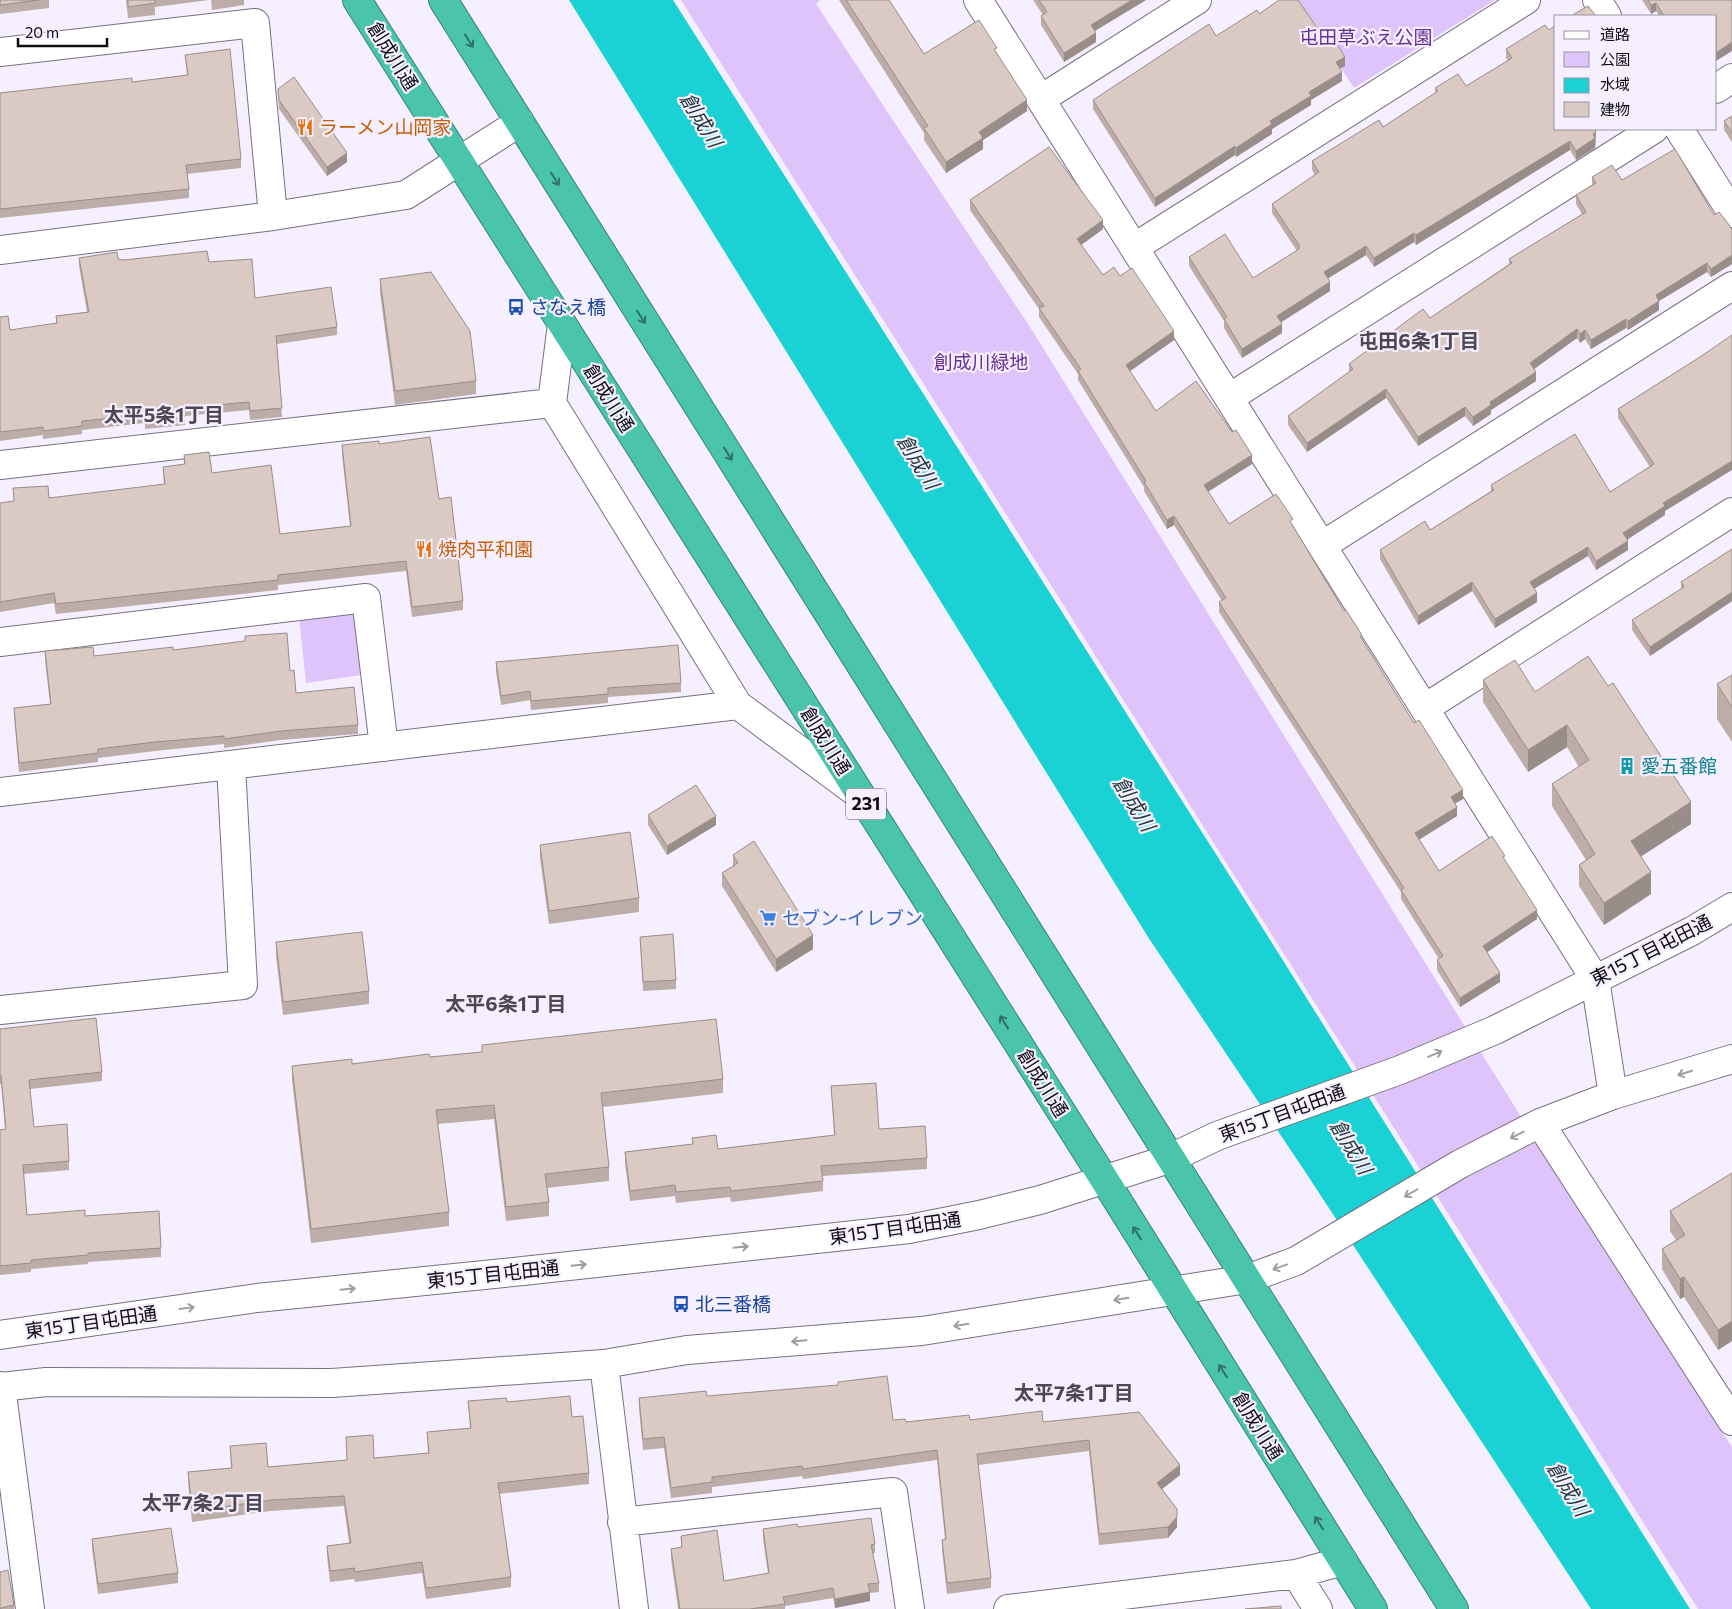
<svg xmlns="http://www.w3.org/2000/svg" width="1732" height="1609" viewBox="0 0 1732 1609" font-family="Commissioner,'Noto Sans JP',sans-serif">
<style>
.green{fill:#dfc4fc}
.water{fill:#1ad1d3}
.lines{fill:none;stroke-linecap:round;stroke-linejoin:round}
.minor-casing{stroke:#77717e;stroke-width:30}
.highway-casing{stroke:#358475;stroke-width:30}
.minor{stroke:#fff;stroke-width:28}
.highway{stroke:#4ac5ab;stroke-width:28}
.wall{fill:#bcada9}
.shaded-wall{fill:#998d89}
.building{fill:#dbc9c4;stroke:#998d89}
.oneway{stroke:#2f7266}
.oneway2{stroke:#9f9ea0}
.labels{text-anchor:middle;stroke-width:4.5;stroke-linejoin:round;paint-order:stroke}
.shield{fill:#f6efff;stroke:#545058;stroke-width:1}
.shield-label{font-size:18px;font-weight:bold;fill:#0e0c11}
.park-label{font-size:19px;fill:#673094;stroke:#f6efff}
.street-label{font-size:19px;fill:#0e0c11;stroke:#f6efff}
.food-label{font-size:19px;fill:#c56008;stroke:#f6efff;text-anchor:start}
.transit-label{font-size:19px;fill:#164399;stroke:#f6efff;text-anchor:start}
.culture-label{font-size:19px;fill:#0d838f;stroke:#f6efff;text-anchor:start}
.shop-label{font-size:19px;fill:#366cbe;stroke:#f6efff;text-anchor:start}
.water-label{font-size:20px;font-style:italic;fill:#1d3637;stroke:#f6efff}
.neighbourhood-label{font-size:20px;font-weight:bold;fill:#4d4754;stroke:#f6efff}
</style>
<rect width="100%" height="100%" fill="#f6efff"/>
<path class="green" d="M681 0H820L816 4 1030 327 1587 1223 1732 1447V1609H1698Z
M1297 0H1495L1354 88Z
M359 609 368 674 306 683 299 617Z"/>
<path class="water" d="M569 0H673L1240 892 1690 1609H1591L1306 1173 1148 937Z"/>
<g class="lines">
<g class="minor-casing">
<path id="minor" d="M978 0 1595 979 1613 1095
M1597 0 1607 16
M0 52 255 23 273 216
M1716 89 1732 78
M1041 99 1197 0
M1679 129 1732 213
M1135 247 1526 0
M0 250 273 216 406 195 520 122
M562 324 552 403 738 705 861 796
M1229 398 1654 129
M0 465 552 403
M1323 545 1732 286
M0 642 366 598 384 747
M1425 708 1732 512
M0 792 738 705
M0 1010 243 985 231 766
M1540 1123 1732 1421
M0 1335 257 1298 523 1271 909 1229 979 1215 1040 1200 1169 1159 1217 1136 1400 1070 1495 1030 1692 931 1732 907
M604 1364 634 1609
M1 1386 30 1609
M0 1387 46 1382 332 1383 604 1364 687 1350 922 1331 1247 1279 1296 1261 1460 1164 1540 1123 1613 1095 1732 1059
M622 1522 893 1492 910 1609
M1296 1574 1318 1609
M1008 1609 1296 1574 1343 1561"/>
</g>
<g class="highway-casing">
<path id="highway" d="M357 0 1104 1179 1373 1609
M443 0 1454 1609"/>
</g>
<use href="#minor" class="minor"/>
<use href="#highway" class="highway"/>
</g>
<path class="wall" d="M0 0H49V8L0 14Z
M126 0H209L155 7V15L128 18Z
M211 0H244V5L212 10Z
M839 0H889L924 54 997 53 1027 111 983 140V149L946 173 924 140V133Z
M1033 0H1146L1095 31 1096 42 1064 62 1041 25V16L1043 15Z
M1642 0H1691L1716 16H1659L1656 11 1651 14Z
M1259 14 1324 38 1345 66 1340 68 1342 81 1311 100V105L1272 129V134L1236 157 1235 155 1155 207 1093 109V100Z
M1506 49 1596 141 1595 148 1576 160 1570 150 1416 245 1414 242 1374 267 1366 255 1328 278 1330 291 1281 322 1282 333 1242 358 1224 328V321L1189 266V257L1253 278 1297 251 1272 213V204L1315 175 1312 170V161L1383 127 1435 93V88L1466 86 1508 61 1506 58Z
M185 55 241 159V168L187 174 189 189V198L0 218V93L132 82 187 75Z
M278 89 347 162 327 176 279 109Z
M1732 116V142L1724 130V121Z
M1592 177 1622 180 1714 215 1732 229V264L1711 277 1707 272 1659 301V310L1628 330 1626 328 1591 349 1585 339 1580 343 1577 338 1534 369 1536 381 1491 410V414L1473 426 1465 416 1418 446 1386 398 1307 452 1288 425V416L1349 372V364L1430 318 1509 264V259L1582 214 1576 204V195L1592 185Z
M970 200 1103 229 1081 245 1103 275 1120 276 1174 340 1130 371 1156 411 1252 464 1208 492 1229 524 1293 526 1344 611 1414 723 1463 799 1455 803 1457 816 1419 840 1439 871 1505 860 1537 919 1487 952 1500 982 1460 1007 1437 970V960L1439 959 1401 899V892L1219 612V602L1222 601 1174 525 1167 529 1144 491V487L1078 380V374L1039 317V309L970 210Z
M79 258 124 260 209 262 255 298 337 327V335L277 344 282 417 250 420 249 410 185 416V425L145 429V423L82 430V434L43 439V435L0 441V317L10 330 56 324V316L87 312 79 266Z
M380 279 476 381V394L395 405 380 293Z
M1700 357 1665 511V515L1627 540 1628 550 1596 570 1588 556 1534 589 1537 602 1495 628 1472 591 1418 625 1380 559V550L1430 530 1491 491V485L1610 492 1650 467 1618 418V409Z
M379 444 439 499 463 601V610L412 617 406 571 278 585V590L56 614 54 603 0 612V503L14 501 13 488 49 498 164 485 163 467 184 464V455L212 473 280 534 350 526 342 455V445Z
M1732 549V601L1650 656 1632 630V620L1681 589V582Z
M173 650 290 671 296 693 358 725V734L281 740 224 748V744L155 751 98 758V762L19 772 14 716V708L50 704 45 660V651L94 656Z
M496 662 681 683V692L608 697V703L531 710 530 700 501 705 496 671Z
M1732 675V742L1717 719V684Z
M1483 680 1535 692 1691 824 1641 856 1651 894 1604 925 1579 886V865L1586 860 1552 806V784L1579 767 1567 747 1528 772 1483 702Z
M648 815 716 825 667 855 648 825Z
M540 845 639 898V912L549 924 540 858Z
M733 855 813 949 776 972 722 886V873L733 866Z
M640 937 676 980V989L643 991Z
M276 942 369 991V1004L283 1015 276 956Z
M0 1029 102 1072V1081L30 1089 34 1127 69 1161V1170L23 1174 27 1215 85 1216 161 1248V1257L88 1262V1264L31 1269V1272L0 1275V1130L5 1129 1 1084H0Z
M482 1045 723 1079V1093L603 1107 609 1167V1181L547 1188 549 1202V1216L506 1221 494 1119 438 1124 449 1212V1226L311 1243 292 1080V1066L352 1064 430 1057 482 1052Z
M831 1086 879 1129 927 1158V1169L823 1176V1191L731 1202 730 1197 676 1203 675 1196 630 1201 625 1163V1152L692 1144V1138L718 1149 834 1135Z
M1732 1173V1341L1718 1350 1684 1297 1680 1299 1662 1269V1249L1676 1240 1670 1231V1211Z
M707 1396 906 1422 970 1420 1043 1422 1180 1475 1162 1489 1177 1509V1527L1168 1538 1099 1545 1089 1451 978 1465 991 1578V1588L947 1594 942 1550V1540L945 1539 937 1460 803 1479 802 1476 712 1487V1493L671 1498 664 1448 643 1450 639 1409V1398Z
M468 1401 507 1402 572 1417 589 1473V1484L499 1494 511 1577V1587L426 1599 422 1573 355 1582 354 1579 330 1582 327 1556V1546L349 1543 344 1506 271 1511 192 1522 188 1482V1472L231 1468 230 1446 268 1467 347 1460 346 1437 374 1458 428 1453 427 1432 470 1428Z
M798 1527 875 1544V1553L872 1554 879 1583V1592L870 1593V1601L835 1608 833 1598 785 1606V1609H678L671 1558V1549L681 1547V1536L724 1581 768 1573 763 1539V1529Z
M92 1539 178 1573V1583L98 1594 92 1548Z
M0 1572 14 1605V1609H0Z"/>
<path class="shaded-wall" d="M1132 0H1146L1091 33V25Z
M1656 3V11L1651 14V5Z
M1096 33V42L1064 62V53Z
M1732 42V51L1716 61V53Z
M1345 57V66L1336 71V62Z
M1342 72V81L1311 100V105L1272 129V134L1236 157V148L1270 121 1309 92Z
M1027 100V111L983 140V149L946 173V162L979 132Z
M1596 132 1595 148 1576 160V151L1593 134Z
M1570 141V150L1416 245V235Z
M1235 146V155L1155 207V198Z
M347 153V162L327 176V167Z
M1103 220V229L1077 248V239Z
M1414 233V242L1374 267V258Z
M1366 246V255L1324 281V272Z
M1732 255V264L1711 277V269Z
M1707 263V272L1659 301V310L1628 330V321L1656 295Z
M1330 282V291L1277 325V316Z
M1626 319V328L1591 349V340Z
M1282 324V333L1242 358V349Z
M1577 329V338L1530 372V363Z
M1585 330V339L1580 343V334Z
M1174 331V340L1126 374V365Z
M1536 372V381L1491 410V414L1473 426V417L1490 402Z
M1386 389V398L1307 452V443Z
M1465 407V416L1418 446V437Z
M1252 455V464L1204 494V485Z
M1732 461V470L1665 511V515L1623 542V533L1663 503Z
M1174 516V525L1167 529V520Z
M1628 541V550L1596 570V561Z
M1588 547V556L1530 591V582Z
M1472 582V591L1418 625V616Z
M1732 592V601L1650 656V647Z
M1537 593V602L1495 628V619Z
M1567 725V747L1528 772V750Z
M1463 790V799L1451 806V797Z
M1691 802V824L1631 863V841Z
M1457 807V816L1415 842V833Z
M716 816V825L667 855V846Z
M1651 872V894L1604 925V903Z
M1537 910V919L1483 955V946Z
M813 935V949L776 972V959Z
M1500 973V982L1460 1007V998Z
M1684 1277V1297L1680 1299V1279Z
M1732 1321V1341L1718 1350V1330Z
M1180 1465V1475L1157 1493V1483Z
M1177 1517V1527L1168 1538V1527Z
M870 1592V1601L835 1608V1599Z"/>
<path class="building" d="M0 0H39L0 5Z
M128 0H155V3L128 7Z
M846 0H889L924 54 979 20 997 48 994 49 1027 100 979 132 983 138 946 162 924 128 928 126Z
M1039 0H1132L1091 25 1096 33 1064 53 1041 16 1047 12Z
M1279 0H1298L1324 38 1331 34 1345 57 1336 62 1342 72 1309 92 1311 96 1270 121 1272 124 1236 148 1235 146 1155 198 1093 100 1209 24 1216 36 1257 10 1259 14Z
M1648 0H1732V42L1716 53V16H1664L1656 3 1651 5Z
M1588 6 1596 16H1571Z
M1545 25 1549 30 1556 25V129H1594L1596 132 1593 134 1595 138 1576 151 1570 141 1416 235 1414 233 1374 258 1366 246 1324 272 1330 282 1277 316 1282 324 1242 349 1224 319 1227 317 1189 257 1225 234 1253 278 1299 249V245L1272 204 1319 172 1312 161 1379 120 1383 127 1438 91 1435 88 1458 74 1466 86 1512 58 1506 49Z
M230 49 241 159 186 165 189 189 0 209V93L132 78V82L188 75 185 55Z
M294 77 347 153 327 167 279 100 278 89Z
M1732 116V133L1724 121Z
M1049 147 1103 220 1077 239 1103 275 1114 267 1120 276 1132 268 1174 331 1126 365 1156 411 1196 381 1232 432 1236 430 1252 455 1204 485 1229 524 1276 494 1293 519 1290 521 1344 611 1346 610 1362 635 1360 636 1414 723 1419 720 1463 790 1451 797 1457 807 1415 833 1439 871 1492 836 1505 856 1503 857 1537 910 1483 946 1500 973 1460 998 1437 960 1443 956 1401 890 1404 888 1219 602 1226 598 1174 516 1167 520 1144 482 1146 481 1078 371 1081 369 1039 308 1044 306 970 200Z
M1675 149 1714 215 1719 212 1724 218 1732 229V255L1711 269 1707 263 1656 295 1659 301 1628 321 1626 319 1591 340 1585 330 1580 334 1577 329 1530 363 1536 372 1490 402 1491 405 1473 417 1465 407 1418 437 1386 389 1307 443 1288 416 1353 369 1349 364 1423 309 1430 318 1512 263 1509 259 1586 212 1576 195 1596 183 1592 177 1612 165 1622 180Z
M207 251 209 262 252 259 255 298 331 287 337 327 276 336 282 408 250 411 249 402 184 408 185 417 145 421V415L82 421V426L43 431V427L0 432V317L8 316 10 330 57 323 56 316 89 312 79 258 117 252 118 259 124 260Z
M431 272 470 331 476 381 395 391 380 279Z
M1732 335V461L1663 503 1665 506 1623 533 1628 541 1596 561 1588 547 1530 582 1537 593 1495 619 1472 582 1418 616 1380 550 1425 521 1430 530 1494 490 1491 485 1575 434 1610 492 1654 464 1618 409 1700 357Z
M430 437 439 499 451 497 463 601 412 607 406 561 278 575V580L56 604 54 593 0 602V503L14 501 13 488 48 486 49 498 165 484 163 467 185 464 184 455 209 452 212 473 271 465 280 534 351 526 342 445 379 441V444Z
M1732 549V592L1650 647 1632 620 1684 587 1681 582Z
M287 633 290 671 294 670 296 693 354 687 358 725 281 731 224 739V736L155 742 98 749V753L19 763 14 708 51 704 45 651 93 647 94 656 173 647V650L245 641V636Z
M678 645 681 683 608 688V694L531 701 530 691 501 696 496 662Z
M1588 656 1608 686 1613 683 1691 802 1631 841 1651 872 1604 903 1579 865 1595 854 1552 784 1589 760 1567 725 1528 750 1483 680 1515 660 1535 692Z
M1732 675V707L1717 684Z
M696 785 716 816 667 846 648 815Z
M630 832 639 898 549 911 540 845Z
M754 841 813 935 776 959 722 873 738 863 733 855Z
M362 932 369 991 283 1002 276 942Z
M673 934 676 980 643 982 640 937Z
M96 1018 102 1072 29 1080 34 1127 67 1124 69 1161 23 1165 27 1215 85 1210V1216L159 1211 161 1248 88 1253V1255L31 1260V1263L0 1266V1130L6 1129 1 1075H0V1029Z
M716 1019 723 1079 601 1093 609 1167 545 1174 549 1202 506 1207 494 1105 436 1110 449 1212 311 1229 292 1066 352 1059V1064L429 1054 430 1057 482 1052V1045Z
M876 1083 879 1129 925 1126 927 1158 821 1166 823 1181 731 1191 730 1187 676 1192 675 1185 630 1191 625 1152 693 1144 692 1138 716 1135 718 1149 835 1135 831 1086Z
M1732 1173V1321L1718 1330 1684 1277 1680 1279 1662 1249 1685 1235 1670 1211Z
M887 1376 893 1420 905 1419 906 1422 969 1415 970 1420 1042 1411 1043 1422 1139 1412 1180 1465 1157 1483 1177 1509V1517L1168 1527 1099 1534 1089 1440 977 1454 991 1578 947 1583 942 1540 946 1539 937 1450 803 1469 802 1466 712 1477V1482L671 1488 664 1437 643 1439 639 1398 706 1391 707 1396 838 1385V1382Z
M570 1396 572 1417 583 1416 589 1473 498 1483 511 1577 426 1588 422 1562 355 1572 354 1568 330 1571 327 1546 351 1543 344 1496 271 1500 192 1511 188 1472 232 1468 230 1446 266 1443 268 1467 347 1460 346 1437 373 1435 374 1458 429 1453 427 1432 471 1428 468 1401 506 1398 507 1402Z
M871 1518 875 1544 871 1545 879 1583 868 1584 870 1592 835 1599 833 1588 783 1597 785 1604 750 1609H680L671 1549 682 1547 681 1536 717 1530 724 1581 769 1573 763 1529 797 1524 798 1527Z
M171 1528 178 1573 98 1584 92 1539Z
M8 1570 14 1605 1 1608V1609H0V1572Z
M1281 1606V1609H1245Z"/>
<defs><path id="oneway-shaft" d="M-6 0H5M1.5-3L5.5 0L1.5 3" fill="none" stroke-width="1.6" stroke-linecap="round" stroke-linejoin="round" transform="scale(1.25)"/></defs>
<g class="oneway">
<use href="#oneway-shaft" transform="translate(469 41) rotate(58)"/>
<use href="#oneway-shaft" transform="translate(555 179) rotate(58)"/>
<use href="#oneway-shaft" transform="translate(641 317) rotate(58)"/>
<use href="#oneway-shaft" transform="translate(728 454) rotate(58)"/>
<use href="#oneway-shaft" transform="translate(1004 1022) rotate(-122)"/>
<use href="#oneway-shaft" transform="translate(1137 1233) rotate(-122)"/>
<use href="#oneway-shaft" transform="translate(1223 1371) rotate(-122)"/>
<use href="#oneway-shaft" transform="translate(1319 1523) rotate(-122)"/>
</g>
<g class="oneway2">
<use href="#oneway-shaft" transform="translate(1435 1054) rotate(-23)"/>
<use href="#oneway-shaft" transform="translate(1685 1073) rotate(163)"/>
<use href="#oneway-shaft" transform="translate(1517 1135) rotate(153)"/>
<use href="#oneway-shaft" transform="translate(1411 1193) rotate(150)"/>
<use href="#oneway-shaft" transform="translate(741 1247) rotate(-6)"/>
<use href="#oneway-shaft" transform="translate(579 1265) rotate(-6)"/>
<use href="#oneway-shaft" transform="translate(1280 1267) rotate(160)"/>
<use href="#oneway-shaft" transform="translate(348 1289) rotate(-6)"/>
<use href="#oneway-shaft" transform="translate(1121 1299) rotate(171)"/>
<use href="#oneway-shaft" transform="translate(187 1308) rotate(-8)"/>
<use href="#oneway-shaft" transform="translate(961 1325) rotate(171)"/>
<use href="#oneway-shaft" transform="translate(799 1341) rotate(175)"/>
</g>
<defs>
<g id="restaurant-bare" transform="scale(1.35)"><path d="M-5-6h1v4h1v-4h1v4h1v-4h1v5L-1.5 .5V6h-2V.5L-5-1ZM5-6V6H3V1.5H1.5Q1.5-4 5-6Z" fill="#e8710a" stroke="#f6efff" stroke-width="2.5" paint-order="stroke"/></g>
<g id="bus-bare" transform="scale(1.35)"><path d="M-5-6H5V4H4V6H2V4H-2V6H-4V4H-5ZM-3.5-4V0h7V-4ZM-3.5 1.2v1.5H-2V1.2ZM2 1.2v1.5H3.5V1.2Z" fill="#1a4fb4" stroke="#f6efff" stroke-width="2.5" paint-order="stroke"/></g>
<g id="building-bare" transform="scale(1.35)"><path d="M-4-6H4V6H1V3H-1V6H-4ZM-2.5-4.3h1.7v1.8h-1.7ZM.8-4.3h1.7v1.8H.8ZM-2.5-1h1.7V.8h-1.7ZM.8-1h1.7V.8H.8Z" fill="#0f9aa8" stroke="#f6efff" stroke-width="2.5" paint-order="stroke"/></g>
<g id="supermarket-bare" transform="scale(1.35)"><path d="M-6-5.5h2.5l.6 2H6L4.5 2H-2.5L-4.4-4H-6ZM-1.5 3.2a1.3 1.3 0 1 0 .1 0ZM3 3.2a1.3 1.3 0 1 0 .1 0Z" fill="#3f7fe0" stroke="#f6efff" stroke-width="2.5" paint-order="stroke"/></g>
</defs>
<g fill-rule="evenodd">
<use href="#restaurant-bare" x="305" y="127"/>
<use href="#bus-bare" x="516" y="307"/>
<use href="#restaurant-bare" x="424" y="549"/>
<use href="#building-bare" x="1627" y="766"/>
<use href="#supermarket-bare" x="768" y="918"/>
<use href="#bus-bare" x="681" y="1304"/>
</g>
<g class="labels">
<rect class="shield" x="846" y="788.5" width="40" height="31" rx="4"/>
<g class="shield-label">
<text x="866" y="810">231</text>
</g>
<g class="park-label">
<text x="1366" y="44">屯田草ぶえ公園</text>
<text x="981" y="369">創成川緑地</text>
</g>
<g class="street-label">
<text transform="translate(393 56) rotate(58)" y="7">創成川通</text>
<text transform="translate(609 398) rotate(58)" y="7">創成川通</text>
<text transform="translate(826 741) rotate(58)" y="7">創成川通</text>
<text transform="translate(1651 950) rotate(-27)" y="7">東15丁目屯田通</text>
<text transform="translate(1043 1083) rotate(58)" y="7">創成川通</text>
<text transform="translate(1282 1113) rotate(-20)" y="7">東15丁目屯田通</text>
<text transform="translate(895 1228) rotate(-8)" y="7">東15丁目屯田通</text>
<text transform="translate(493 1274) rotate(-6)" y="7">東15丁目屯田通</text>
<text transform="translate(91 1322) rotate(-8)" y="7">東15丁目屯田通</text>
<text transform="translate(1258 1426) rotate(58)" y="7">創成川通</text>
</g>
<g class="food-label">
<text x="319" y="134">ラーメン山岡家</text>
<text x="438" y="556">焼肉平和園</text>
</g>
<g class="transit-label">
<text x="530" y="314">さなえ橋</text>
<text x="695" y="1311">北三番橋</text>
</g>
<g class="culture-label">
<text x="1641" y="773">愛五番館</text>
</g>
<g class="shop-label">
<text x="782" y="925">セブン-イレブン</text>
</g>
<g class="water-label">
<text transform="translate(701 120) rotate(58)" y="7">創成川</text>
<text transform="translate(918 462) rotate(58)" y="7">創成川</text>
<text transform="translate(1134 804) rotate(58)" y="7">創成川</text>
<text transform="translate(1351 1147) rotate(58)" y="7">創成川</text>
<text transform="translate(1568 1489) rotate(58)" y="7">創成川</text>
</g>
<g class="neighbourhood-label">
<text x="1419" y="348">屯田6条1丁目</text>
<text x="164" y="422">太平5条1丁目</text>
<text x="506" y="1011">太平6条1丁目</text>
<text x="1074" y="1400">太平7条1丁目</text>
<text x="203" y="1510">太平7条2丁目</text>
</g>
</g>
<rect x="1554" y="15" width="162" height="115" fill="#f6efff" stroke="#9994a0"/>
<rect x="1564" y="31" width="25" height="8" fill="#ffffff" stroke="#9994a0"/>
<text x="1600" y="40" font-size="15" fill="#0e0c11">道路</text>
<rect x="1564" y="52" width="25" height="15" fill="#dfc4fc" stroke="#9994a0"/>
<text x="1600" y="65" font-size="15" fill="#0e0c11">公園</text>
<rect x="1564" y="78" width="25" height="15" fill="#1ad1d3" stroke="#9994a0"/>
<text x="1600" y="90" font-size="15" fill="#0e0c11">水域</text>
<rect x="1564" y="102" width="25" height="15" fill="#dbc9c4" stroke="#9994a0"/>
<text x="1600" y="115" font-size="15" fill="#0e0c11">建物</text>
<path d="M18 38v8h89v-8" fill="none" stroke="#0e0c11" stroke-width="2.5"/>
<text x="25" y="38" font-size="15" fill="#0e0c11" stroke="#f6efff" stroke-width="4" paint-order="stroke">20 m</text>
</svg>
